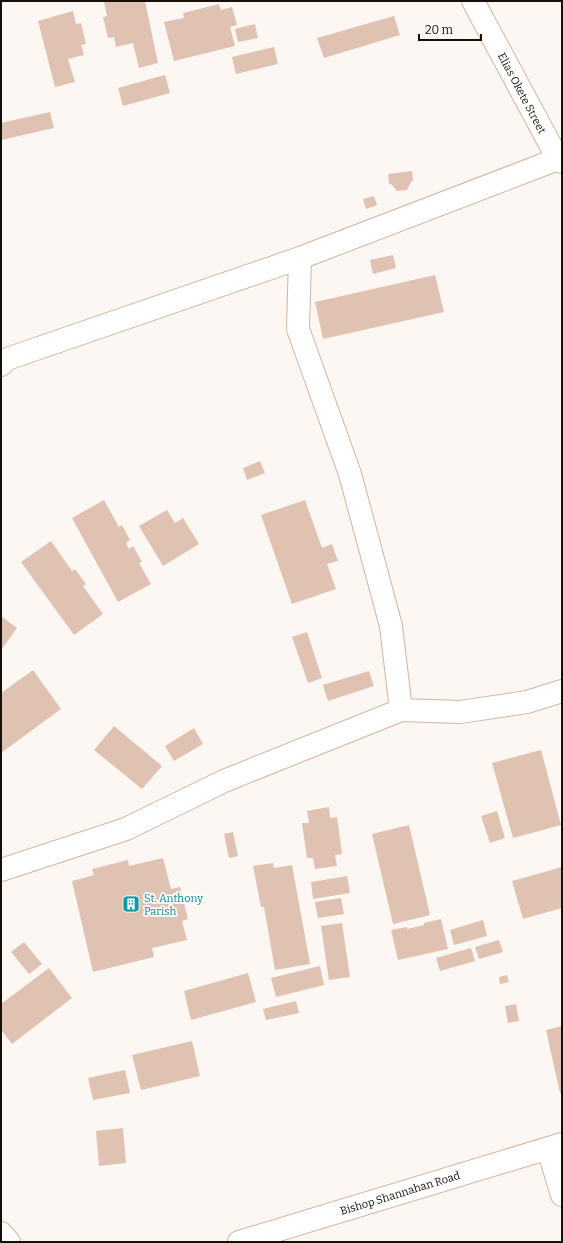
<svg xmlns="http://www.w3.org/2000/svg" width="563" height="1243" viewBox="0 0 563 1243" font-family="Bitter,serif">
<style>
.building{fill:#dfc2b1}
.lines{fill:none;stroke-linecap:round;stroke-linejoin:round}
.minor-casing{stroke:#d0b4a2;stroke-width:24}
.minor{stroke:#fff;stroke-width:22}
.labels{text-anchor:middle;stroke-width:3.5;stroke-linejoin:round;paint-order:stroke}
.street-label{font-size:11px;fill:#170e07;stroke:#fff}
.culture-label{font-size:11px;fill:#0d838f;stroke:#fff;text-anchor:start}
</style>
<rect width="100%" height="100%" fill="#fdf7f3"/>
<path class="building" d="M111 1H145L158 63 139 68 133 43 116 47 114 37 108 38 103 17 107 16 104 2Z
M219 4 221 10 232 7 237 25 230 27 235 46 174 61 164 22 184 18 183 13Z
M73 11 76 24 81 23 86 44 81 45 84 55 68 59 75 82 55 87 38 21Z
M394 16 400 35 324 58 317 38Z
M255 24 258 38 238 42 235 29Z
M274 47 278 64 236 74 232 57Z
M165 75 170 93 123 106 118 88Z
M50 112 54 128 1 140V123Z
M412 171 413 181 411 182 407 190 397 191 391 184H389L388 174Z
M374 196 377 205 366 209 363 199Z
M393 255 396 268 373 274 370 260Z
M435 275 444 312 323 339 315 302Z
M260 461 265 473 247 480 243 468Z
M104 500 119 527 122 525 130 540 126 543 129 549 133 546 142 562 139 563 151 584 118 602 72 518Z
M305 500 322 548 332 544 338 561 327 564 336 589 292 604 261 515Z
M167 510 175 523 183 518 199 544 163 566 139 526Z
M51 541 72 571 75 569 86 584 83 586 103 614 74 635 21 562Z
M1 616 17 628 1 650Z
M307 632 322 678 308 683 292 637Z
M33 670 61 709 1 753V693Z
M369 671 374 686 328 701 323 685Z
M114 726 162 766 142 789 94 750Z
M194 728 203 744 174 761 165 746Z
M541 750 561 825 513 838 492 763Z
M329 807 330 818 337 817 342 854 335 855 337 866 315 869 313 858H307L302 823H309L307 811Z
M497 811 505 838 490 843 481 816Z
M409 825 430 915 393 924 372 834Z
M233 832 238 856 229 858 224 834Z
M163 858 171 889 180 887 188 919 182 921 187 940 152 948 154 957 93 972 72 881 94 875 92 869 128 860 129 866Z
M273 863 274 868 292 865 310 964 275 970 264 907H261L253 866Z
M562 867V908L523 919 512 881Z
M347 876 350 893 313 899 311 882Z
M341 898 344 914 318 918 315 902Z
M441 919 448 949 398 960 391 930 407 927V929L424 925V923Z
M483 920 487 936 454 945 450 930Z
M342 923 350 977 329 980 321 926Z
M499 940 503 952 479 959 475 947Z
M24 942 42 964 29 974 11 952Z
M471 948 475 961 440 971 436 958Z
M320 966 324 985 276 997 271 978Z
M49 968 72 998 12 1044 1 1030V1004Z
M248 973 256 1002 191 1020 184 991Z
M507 975 509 982 500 984 499 977Z
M296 1001 299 1013 266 1020 263 1009Z
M516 1004 519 1021 508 1023 505 1006Z
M562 1026V1093H560L546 1030Z
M192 1041 200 1076 141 1090 132 1055Z
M125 1070 130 1093 93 1100 88 1078Z
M123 1128 126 1163 99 1166 96 1131Z"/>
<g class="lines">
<g class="minor-casing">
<path id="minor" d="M473 1 558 159 562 162
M300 258 298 329 350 474 391 626 401 710
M1 365 7 359 300 258 558 159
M1 870 126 829 224 781 401 710 460 712 527 702 562 691
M548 1149 562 1195
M1 1233 9 1242
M239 1242 562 1144"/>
</g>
<use href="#minor" class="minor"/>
</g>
<defs>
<g id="building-square" transform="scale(0.9)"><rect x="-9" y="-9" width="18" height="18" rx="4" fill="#0f9aa8" stroke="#fff"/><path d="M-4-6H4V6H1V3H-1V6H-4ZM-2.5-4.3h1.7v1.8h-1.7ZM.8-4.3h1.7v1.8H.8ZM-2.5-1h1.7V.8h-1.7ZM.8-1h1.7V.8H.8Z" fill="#fff"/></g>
</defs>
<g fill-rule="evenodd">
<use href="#building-square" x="131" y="904"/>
</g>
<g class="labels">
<g class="street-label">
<text transform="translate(522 93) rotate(62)" y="4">Elias Okete Street</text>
<text transform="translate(400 1193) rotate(-17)" y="4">Bishop Shannahan Road</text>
</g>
<g class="culture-label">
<text x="144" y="902">St. Anthony<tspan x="144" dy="13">Parish</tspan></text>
</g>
</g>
<rect width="563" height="1243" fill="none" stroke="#170e07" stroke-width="4"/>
<path d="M419 34v6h62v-6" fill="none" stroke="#170e07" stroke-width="2"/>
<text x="425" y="34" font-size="12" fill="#170e07" stroke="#ffffff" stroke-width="3" paint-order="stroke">20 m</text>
</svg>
